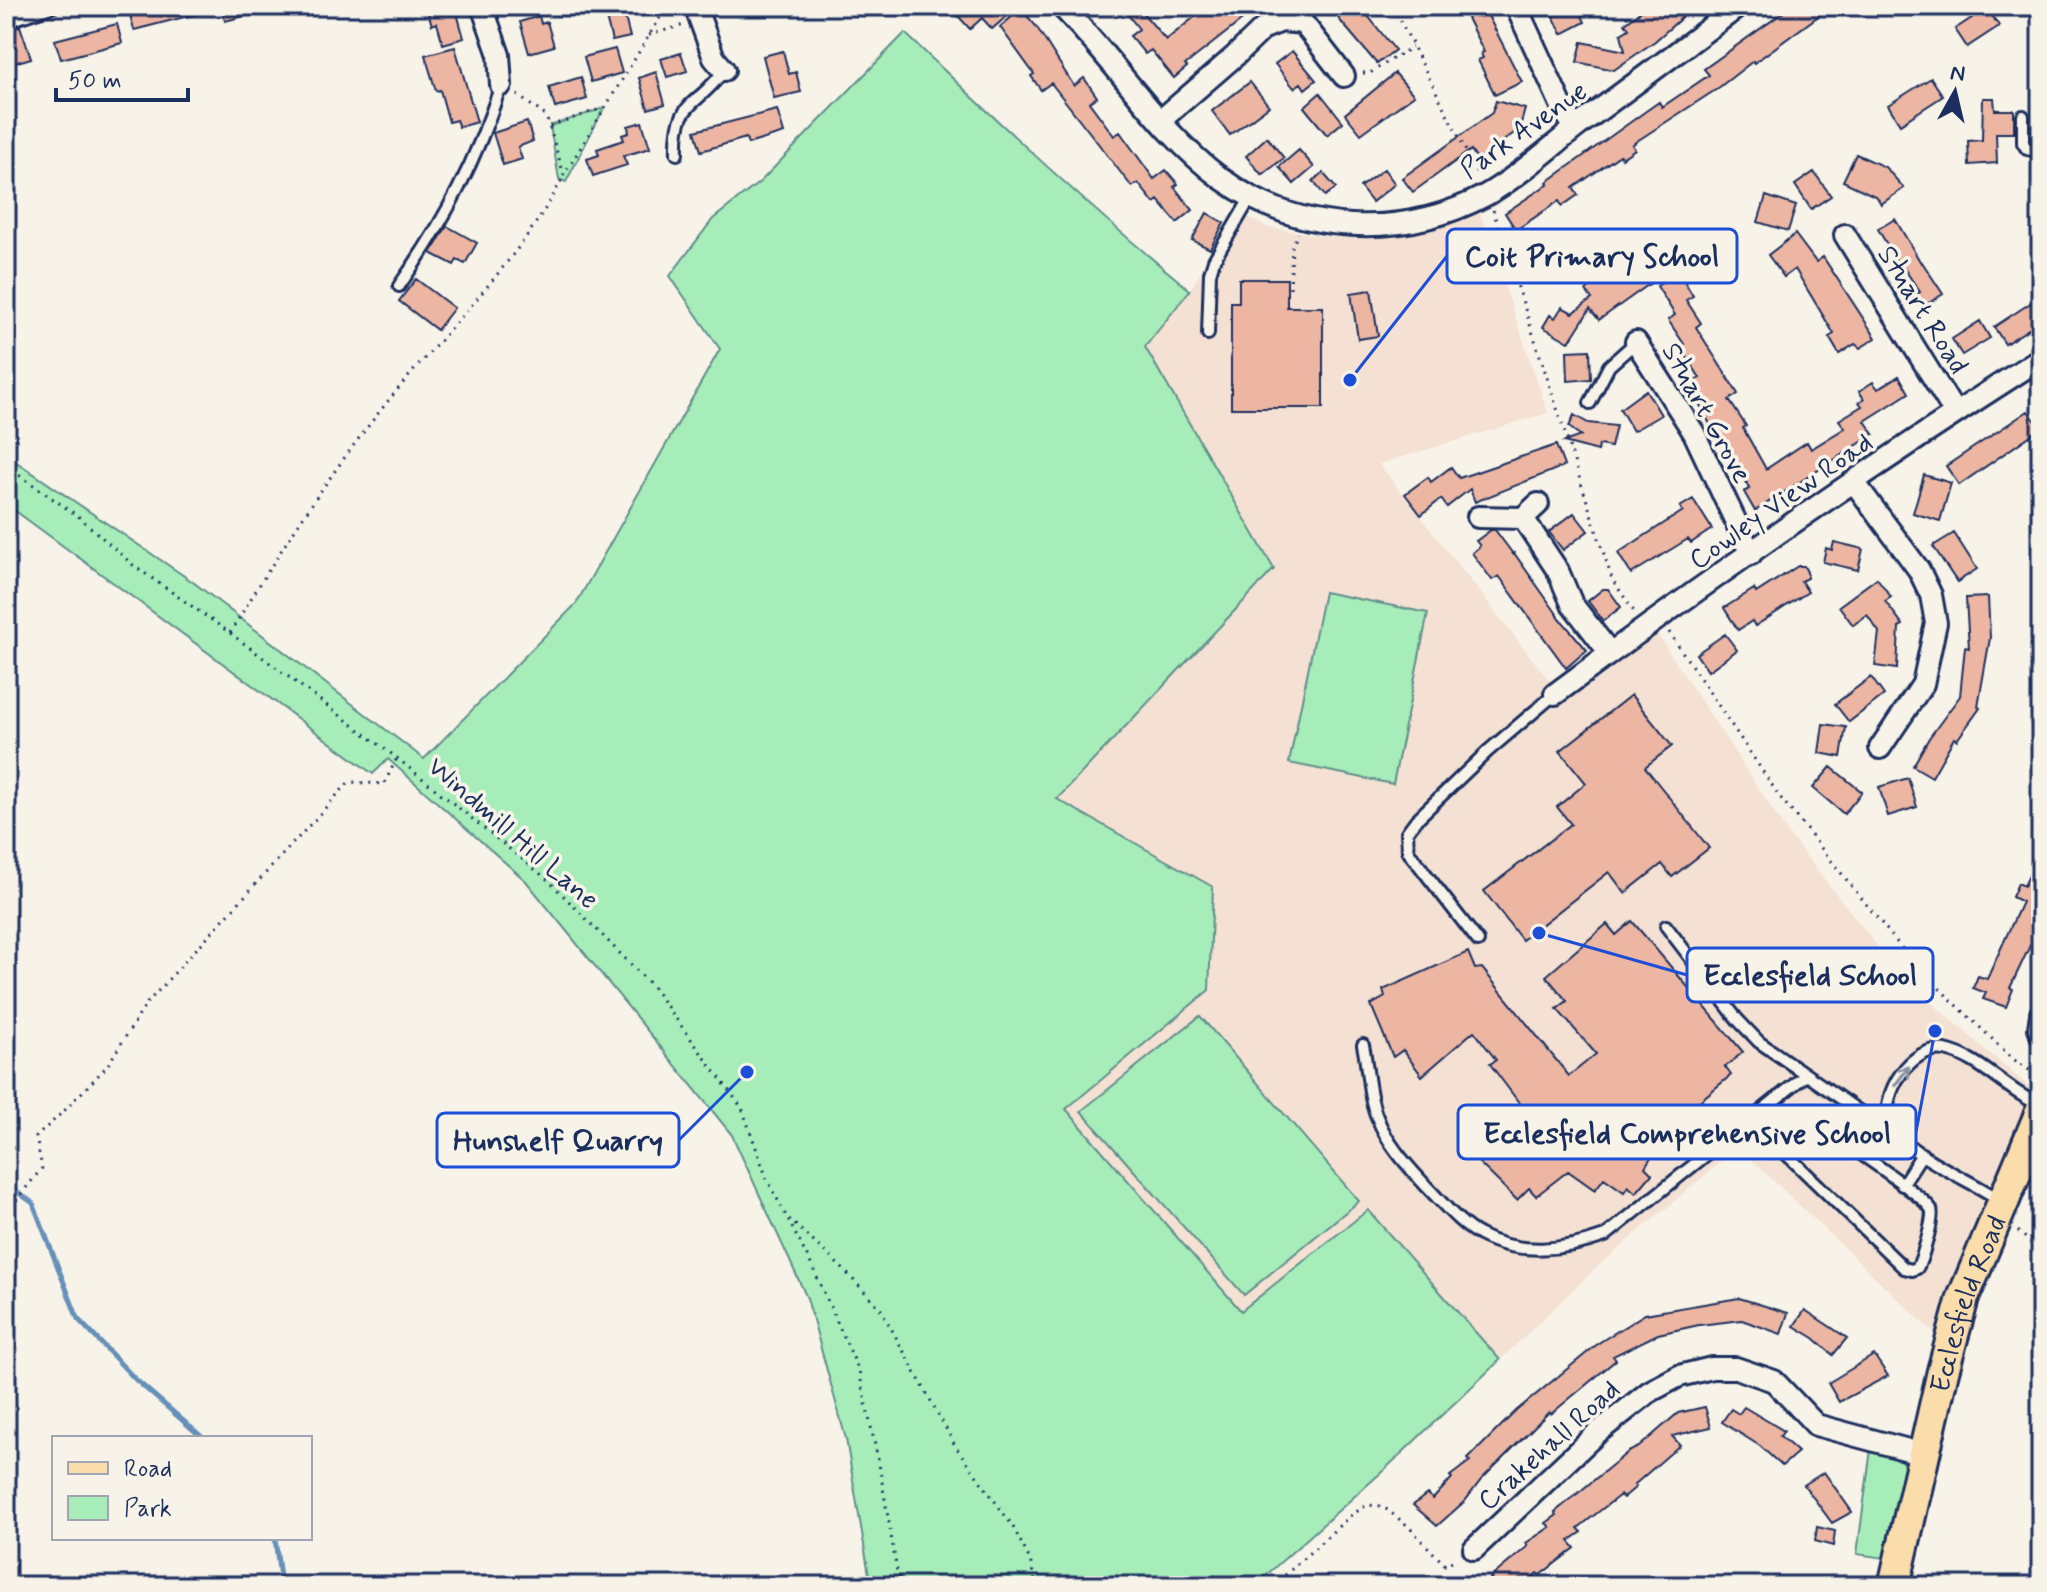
<svg xmlns="http://www.w3.org/2000/svg" width="2047" height="1592" viewBox="0 0 2047 1592" font-family="Mynerve,sans-serif">
<style>
.built{fill:#f4e1d3}
.green{fill:#a7edb9;stroke:#618e8c;stroke-width:2}
.lines{fill:none;stroke-linecap:round;stroke-linejoin:round}
.stream{stroke:#6590b9;stroke-width:5}
.building{fill:#edb6a3;stroke:#1b2f5e;stroke-width:2}
.service-casing{stroke:#1b2f5e;stroke-width:16}
.minor-casing{stroke:#1b2f5e;stroke-width:26}
.primary-casing{stroke:#1b2f5e;stroke-width:36}
.path{stroke:#1b2f5e;stroke-width:3;stroke-dasharray:2 6;stroke-linecap:butt}
.service{stroke:#f7f3e8;stroke-width:10}
.minor{stroke:#f7f3e8;stroke-width:20}
.primary{stroke:#fbddab;stroke-width:30}
.oneway{stroke:#8991a3}
.labels{text-anchor:middle;stroke-width:7;stroke-linejoin:round;paint-order:stroke}
.street-label{font-size:28px;fill:#1b2f5e;stroke:#f7f3e8}
.leader{fill:none;stroke:#1d4ed8;stroke-width:3}
.callout-dot{fill:#1d4ed8;stroke:#f7f3e8;stroke-width:3}
.callout{fill:#f7f3e8;stroke:#1d4ed8;stroke-width:3}
.callout-label{font-size:30px;text-anchor:middle;font-weight:bold;fill:#1b2f5e}
</style>
<rect width="100%" height="100%" fill="#f7f3e8"/>
<filter id="ink" filterUnits="userSpaceOnUse"><feTurbulence type="fractalNoise" baseFrequency=".0125" numOctaves="2"/><feDisplacementMap in="SourceGraphic" scale="16" xChannelSelector="R" yChannelSelector="G"/><feConvolveMatrix kernelMatrix="1 2 1 2 8 2 1 2 1" color-interpolation-filters="sRGB"/></filter>
<g filter="url(#ink)">
<path class="built" d="M1478 207 1548 413 1379 464 1563 698 1654 629 1789 835 1904 979 2036 1093 2030 1101 1936 1335 1738 1147 1597 1267 1500 1360 1368 1211 1241 1312 1066 1109 1209 990 1056 799 1273 569 1145 347 1190 290 1237 211 1266 227 1323 236 1375 237 1432 228Z"/>
<path class="green" d="M905 33C997 121 1090 209 1190 290L1145 347 1274 569 1057 799 1213 887 1209 990 1066 1109 1241 1311 1368 1210 1500 1360 1384 1470 1254 1586H871L846 1439 807 1298 732 1135 526 881 388 759 373 774 6 504V455L193 582 424 759 576 604 720 349 670 276 713 219 761 181Z
M604 108 566 182 559 179 550 126Z
M1324 592 1428 613 1393 784 1289 763Z
M1200 1016 1359 1201 1244 1295 1081 1111Z
M1871 1449C1890 1453 1904 1453 1906 1475L1884 1558 1857 1554Z"/>
<g class="lines">
<path class="stream" d="M6 1184 33 1203 78 1319 136 1380 203 1438
M275 1538 281 1586"/>
</g>
<path class="building" d="M148 6H208V11L134 30 129 11Z
M221 6H263L264 11 225 21Z
M426 6H455L464 38 443 44 437 23 432 25Z
M603 6H622L630 37 612 41Z
M949 6H998L1007 16 992 29 982 18 970 29Z
M1121 6H1137L1166 40 1208 6H1260L1185 65 1187 67 1174 78 1151 50 1145 54 1130 36 1139 29Z
M1352 6H1360L1395 50 1377 64 1338 18Z
M1461 6H1483L1522 82 1495 95 1478 60 1483 58 1481 53 1484 52Z
M1548 6H1577L1585 22 1562 34Z
M1648 6H1695L1655 41 1614 70 1577 62 1582 42 1625 51 1621 34 1629 29 1625 23Z
M1792 6H1832L1754 63 1753 61 1717 89 1637 141 1632 145 1635 149 1622 158 1620 155 1573 188 1578 195 1562 206 1559 201 1516 230 1505 213 1548 184 1547 182 1646 111 1659 102 1662 107 1709 75 1704 69Z
M1987 8 1999 26 1967 47 1955 29Z
M1021 9 1036 26 1074 86 1084 78 1097 97 1089 102 1114 136 1120 132 1154 179 1166 170 1178 184 1174 187 1193 210 1177 223 1158 200 1154 203 1138 183 1132 187 1051 83 1041 90 1031 76 1034 74 1000 27Z
M539 16 541 24 547 22 554 46 529 53 520 22Z
M117 24 122 43 61 59 55 40Z
M20 26 31 58 14 63 6 30Z
M455 47 477 122 459 127 456 120 449 122 440 90 436 91 425 55Z
M615 49 622 73 591 82 584 57Z
M783 51 789 74 796 72 801 92 774 98 763 56Z
M1292 51 1316 80 1305 89 1301 83 1294 88 1275 64Z
M681 53 687 71 667 77 661 59Z
M656 72 665 104 648 109 639 78Z
M1395 73 1414 95 1361 134 1345 114Z
M581 77 587 99 555 108 549 87Z
M1931 78 1943 96 1900 124 1888 105Z
M1250 82 1269 106 1230 135 1212 111Z
M1320 93 1343 122 1327 135 1304 107Z
M1983 98H1994L1995 110H2014V133H1996L1997 163 1969 165 1968 141 1982 140Z
M1496 101 1525 109 1518 134 1514 133 1478 160 1471 150 1413 192 1402 178 1492 113Z
M777 110 784 133 748 144 746 138 701 151 695 131Z
M527 122 533 141 518 147 522 159 503 165 493 133Z
M642 122 650 148 623 156 627 165 593 176 587 159 599 155 597 149 624 140 622 135 629 133 628 126Z
M1267 137 1284 158 1262 175 1246 156Z
M1299 150 1314 167 1294 184 1279 167Z
M1856 154 1885 167 1904 188 1881 204 1877 197 1843 181Z
M1384 169 1395 184 1372 202 1360 187Z
M1814 172 1831 196 1811 209 1795 185Z
M1323 173 1336 188 1325 196 1313 181Z
M1766 196 1796 206 1788 231 1758 222Z
M1207 213 1224 223 1210 249 1192 240Z
M1895 219 1921 263 1922 262 1943 294 1921 308 1914 296 1920 292 1899 261 1897 262 1878 229Z
M447 226 477 243 465 264 457 260 454 265 431 253Z
M1795 234 1816 262 1823 257 1876 338 1860 348 1855 344 1839 354 1829 337 1834 334 1795 269 1784 277 1768 255Z
M1626 258 1634 268 1642 262 1655 280 1599 320 1590 309 1569 342 1543 327 1550 315 1555 318 1562 307 1573 313 1592 299 1586 291Z
M1679 272 1693 296 1686 300 1701 323 1696 327 1738 394 1729 400 1746 426 1743 428 1766 469 1807 442 1811 449 1845 428 1839 420 1862 406 1859 402 1864 399 1859 391 1873 382 1878 389 1899 376 1909 393 1865 421 1874 434 1755 511 1744 492 1750 489 1720 433 1716 436 1698 401 1700 399 1691 383 1700 378 1680 346 1684 344 1668 320 1675 315 1657 286Z
M416 279 454 308 437 330 399 301Z
M1239 279H1287V307H1323V408H1231V302H1239Z
M1371 290 1378 336 1358 339 1351 293Z
M2041 296V321L2005 344 1994 327Z
M1980 321 1990 338 1962 355 1952 339Z
M1590 350 1591 379 1568 381 1567 351Z
M1646 390 1661 415 1633 431 1620 409Z
M2028 411 2041 428 1959 485 1946 466Z
M1574 415 1588 423 1616 426 1611 447 1599 445 1598 451 1564 442 1581 436 1569 427Z
M1556 445 1564 466 1475 502 1470 489 1447 507 1441 499 1421 515 1405 494 1428 477 1431 482 1451 467 1459 478Z
M1924 475 1951 483 1940 521 1913 513Z
M1693 499 1712 529 1691 543 1688 539 1631 574 1618 553 1683 511 1680 507Z
M1574 513 1588 531 1563 550 1549 532Z
M1491 530H1495L1513 554 1514 553 1562 621 1587 650 1566 668 1499 576 1492 580 1472 553 1480 546 1476 541Z
M1954 533 1977 569 1957 582 1933 546Z
M1834 542 1863 549 1858 570 1823 562 1826 548 1832 550Z
M1798 566H1804L1807 572V578L1801 581 1808 592 1755 626 1752 621 1738 630 1724 608 1754 589 1756 593Z
M1877 578 1891 597 1885 601 1903 625 1899 627 1897 669 1875 666 1879 632 1867 615 1853 625 1839 606Z
M1603 589H1608L1621 607 1603 621 1588 601Z
M1988 597 1990 638 1978 706 1980 708 1957 740 1954 738 1932 777 1913 766 1929 738 1960 696 1965 647 1969 648 1966 598Z
M1725 634 1737 650 1708 671 1696 654Z
M1871 677 1884 695 1849 722 1835 704Z
M1631 695 1672 746 1645 767 1709 848 1672 877 1662 864 1625 893 1609 872 1522 940 1484 891 1571 824 1557 807 1586 783 1560 751Z
M1823 724 1846 727 1841 757 1819 753Z
M1831 767 1862 792 1844 814 1813 788Z
M1908 778 1917 807 1888 816 1879 787Z
M2041 850V908L2031 930 2036 933 2010 988 2013 989 2006 1007 1983 999 1986 993 1973 988 1978 976 1987 979 2022 902 2012 897 2018 883 2024 886Z
M1632 921 1743 1052 1725 1067 1731 1075 1649 1143 1656 1149 1645 1167 1652 1174 1636 1193 1628 1186 1624 1192 1604 1178 1595 1190 1568 1171 1536 1196 1529 1188 1517 1200 1468 1152 1482 1136 1476 1128 1490 1112 1499 1121 1520 1104 1490 1064 1496 1060 1474 1031 1422 1076 1403 1050 1393 1057 1371 1005 1385 997 1383 990 1468 952 1475 969 1482 968 1569 1076 1596 1054 1557 1009 1567 1001 1546 976 1607 924 1616 935Z
M1739 1298 1788 1313 1781 1334 1742 1320 1699 1325 1658 1334 1613 1356 1616 1360 1551 1414 1549 1412 1481 1480 1465 1501 1437 1526 1413 1505 1427 1494 1433 1499 1452 1478 1450 1476 1470 1461 1468 1459 1516 1411 1600 1342 1645 1314Z
M1805 1310 1847 1338 1833 1355 1814 1338 1794 1326Z
M1874 1355 1888 1376 1839 1402 1828 1383Z
M1705 1407 1711 1427 1672 1436 1680 1445 1634 1485 1636 1487 1623 1498 1620 1495 1578 1528 1582 1532 1569 1541 1575 1548 1540 1575 1537 1573 1524 1586H1498L1490 1578 1528 1546 1526 1543 1550 1527 1546 1523 1557 1515 1555 1512 1628 1452 1639 1447 1678 1413Z
M1744 1407 1784 1431 1780 1436 1798 1452 1782 1466 1760 1446 1722 1422 1731 1409 1739 1414Z
M1824 1472 1852 1512 1832 1523 1804 1485Z
M1817 1527 1835 1531 1833 1546 1815 1541Z"/>
<g class="lines">
<g class="service-casing">
<path id="service" d="M6 22 54 6
M2023 116V143L2027 149 2041 152
M677 154C675 98 697 109 724 70
M399 286C445 221 476 161 501 85
M1208 334 1210 273 1214 260 1251 197
M1590 403 1609 366 1636 342
M1666 926 1737 1019 1759 1042 1875 1122 1890 1124
M1478 941 1408 851 1407 832 1416 820 1488 751 1555 694
M1363 1045C1368 1068 1368 1096 1377 1117 1387 1144 1407 1165 1426 1186 1442 1202 1460 1225 1480 1235 1519 1256 1566 1250 1605 1236L1806 1075
M1804 1119C1820 1124 1924 1196 1931 1209 1935 1216 1922 1260 1917 1268L1912 1270 1904 1268 1781 1149 1779 1144 1782 1135Z
M1902 1185 1922 1154
M2001 1201C1974 1181 1903 1154 1890 1123 1879 1095 1912 1044 1945 1050 1982 1058 2007 1092 2041 1105"/>
</g>
<g class="minor-casing">
<path id="minor" d="M482 6 499 55 501 85
M695 6 714 58 724 70
M1061 6C1116 61 1159 133 1222 179 1299 235 1402 240 1486 195 1517 178 1554 144 1583 122 1635 84 1687 45 1739 6
M1516 6 1564 111 1575 128
M1161 120 1235 56 1264 28 1282 21 1303 23 1344 76
M1845 235 1955 413
M1636 342 1694 433 1751 554
M1854 482 1919 570 1931 595 1936 623 1923 684 1880 748
M1538 504 1523 518 1558 571 1572 604 1610 653
M1478 517 1523 518
M1555 694C1712 577 1875 464 2041 358
M2041 1014 2039 1028 2041 1035
M1474 1549 1597 1433 1649 1392 1679 1376 1712 1368H1736L1774 1381 1816 1425 1923 1454"/>
</g>
<g class="primary-casing">
<g id="primary">
<path id="s1" d="M1894 1586 1943 1371 1963 1298 2041 1112"/>
</g>
</g>
<path class="path" d="M1393 6 1479 177
M649 35 684 25
M1363 73H1370L1412 47
M517 95 546 116 564 175 667 6
M550 126 603 108
M1493 210 1612 579 1635 613
M1290 288 1292 247 1298 233
M6 466 79 517 133 565 230 633 397 758 548 880 651 985 742 1108 767 1179 812 1266 859 1371 879 1464 897 1571 903 1586
M1669 632 1780 797 1916 966 2013 1059 2041 1078
M230 633C277 555 327 477 384 406 442 334 523 258 564 175
M6 1213 42 1168 36 1137 65 1110 107 1066 147 1003 349 782 384 784 397 758
M789 1219 843 1269 880 1308 956 1447 1012 1525 1030 1560 1036 1586
M2018 1231 2041 1252
M1273 1586 1350 1516 1367 1505 1382 1506 1407 1525 1445 1565 1457 1558"/>
<use href="#service" class="service"/>
<use href="#minor" class="minor"/>
<use href="#primary" class="primary"/>
</g>
<defs><path id="oneway-shaft" d="M-6 0H5M1.5-3L5.5 0L1.5 3" fill="none" stroke-width="1.6" stroke-linecap="round" stroke-linejoin="round" transform="scale(2)"/></defs>
<use class="oneway" href="#oneway-shaft" transform="translate(1902 1076) rotate(-53)"/>
</g>
<g class="labels">
<g class="street-label">
<text transform="translate(1523 129) rotate(-35)" y="10">Park Avenue</text>
<text transform="translate(1924 309) rotate(58)" y="10">Stuart Road</text>
<text transform="translate(1708 412) rotate(61)" y="10">Stuart Grove</text>
<text transform="translate(1780 500) rotate(-35)" y="10">Cowley View Road</text>
<text transform="translate(514 832) rotate(41)" y="10">Windmill Hill Lane</text>
<text dy="10" stroke="none"><textPath href="#s1" startOffset="292">Ecclesfield Road</textPath></text>
<text transform="translate(1548 1444) rotate(-42)" y="10">Crakehall Road</text>
</g>
</g>
<path class="leader" d="M1350 380L1447 256M1539 933L1687 975M1935 1031L1916 1132M747 1072L679 1140"/>
<g class="callout-dot">
<circle cx="1350" cy="380" r="8"/>
<circle cx="1539" cy="933" r="8"/>
<circle cx="1935" cy="1031" r="8"/>
<circle cx="747" cy="1072" r="8"/>
</g>
<g class="callout">
<rect x="1447" y="229" width="290" height="54" rx="8"/>
<rect x="1687" y="948" width="246" height="54" rx="8"/>
<rect x="1458" y="1105" width="458" height="54" rx="8"/>
<rect x="437" y="1113" width="242" height="54" rx="8"/>
</g>
<g class="callout-label">
<text x="1592" y="266">Coit Primary School</text>
<text x="1810" y="985">Ecclesfield School</text>
<text x="1687" y="1143">Ecclesfield Comprehensive School</text>
<text x="558" y="1150">Hunshelf Quarry</text>
</g>
<rect width="2047" height="1592" fill="none" stroke="#f7f3e8" stroke-width="32"/>
<rect x="16" y="16" width="2015" height="1560" fill="none" stroke="#1b2f5e" stroke-width="3" filter="url(#ink)"/>
<rect x="52" y="1436" width="260" height="104" fill="#f7f3e8" stroke="#9fa5b1" stroke-width="2"/>
<rect x="68" y="1462" width="40" height="12" fill="#fbddab" stroke="#9fa5b1" stroke-width="2"/>
<text x="124" y="1476" font-size="24" fill="#1b2f5e">Road</text>
<rect x="68" y="1496" width="40" height="24" fill="#a7edb9" stroke="#9fa5b1" stroke-width="2"/>
<text x="124" y="1516" font-size="24" fill="#1b2f5e">Park</text>
<g transform="translate(1955 92) rotate(8)" stroke="#f7f3e8" stroke-width="6" paint-order="stroke">
<path d="M0-6L14 30L0 20L-14 30Z" fill="#1b2f5e"/>
<text y="-12" font-size="22" font-weight="bold" text-anchor="middle" fill="#1b2f5e">N</text>
</g>
<path d="M56 88v12h132v-12" fill="none" stroke="#1b2f5e" stroke-width="4"/>
<text x="68" y="88" font-size="24" fill="#1b2f5e" stroke="#f7f3e8" stroke-width="6" paint-order="stroke">50 m</text>
</svg>
